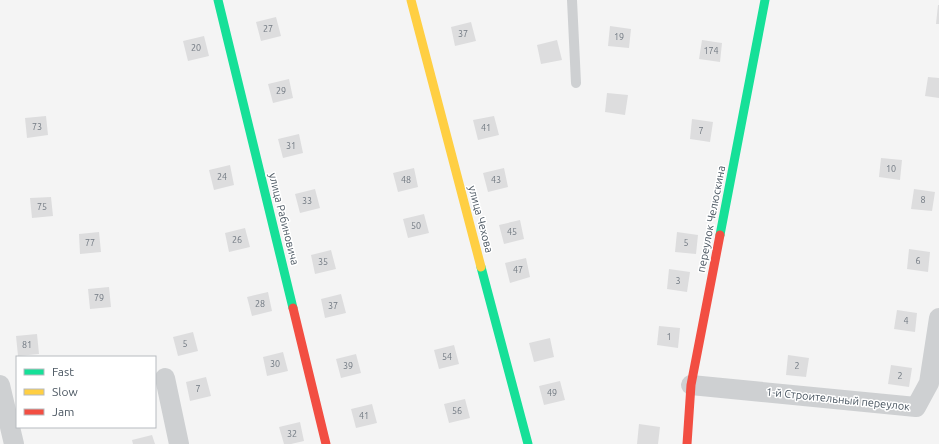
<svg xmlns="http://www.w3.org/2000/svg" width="939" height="444" viewBox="0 0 939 444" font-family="Ubuntu,sans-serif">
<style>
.building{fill:#ddddde}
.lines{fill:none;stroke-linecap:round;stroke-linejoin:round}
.lane{stroke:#ced0d2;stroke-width:10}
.street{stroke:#ced0d2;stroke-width:20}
.fast{stroke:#16e098;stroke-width:9}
.slow{stroke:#ffcf43;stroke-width:9}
.jam{stroke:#f24e42;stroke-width:9}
.labels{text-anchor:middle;stroke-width:3;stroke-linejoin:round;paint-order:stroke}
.number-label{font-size:9px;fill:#707881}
.street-label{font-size:11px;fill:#4a5661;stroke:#fff}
</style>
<rect width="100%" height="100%" fill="#f4f4f4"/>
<path class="building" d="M938 5H939V24H936Z
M276 17 281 36 261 41 256 22Z
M471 22 476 41 455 46 451 27Z
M610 26 631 29 629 48 608 46Z
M204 36 209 56 188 61 183 41Z
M557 40 562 60 541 64 537 45Z
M702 40 722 43 720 62 699 59Z
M928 77 939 78V98L925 96Z
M289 79 293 98 273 103 268 84Z
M607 93 628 95 625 115 605 112Z
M46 116 48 135 27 138 25 118Z
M494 116 499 135 478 140 473 120Z
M692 119 713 122 710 142 690 139Z
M299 134 303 153 283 158 278 139Z
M881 158 902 160 900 180 879 177Z
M230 165 234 185 214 190 209 170Z
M414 168 418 187 398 192 393 173Z
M504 168 508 187 488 192 483 173Z
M315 189 320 208 300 213 295 194Z
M914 189 935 192 932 211 911 209Z
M51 197 53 216 32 218 30 198Z
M424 214 429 233 408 238 403 219Z
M520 220 524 239 504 244 499 225Z
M245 228 250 247 229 252 225 233Z
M99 232 101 252 80 254 79 234Z
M677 232 698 235 696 254 675 252Z
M909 249 930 252 928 272 907 269Z
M331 250 336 269 315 274 311 255Z
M526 258 530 277 510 283 505 263Z
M669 269 690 272 687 292 667 289Z
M109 287 111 307 90 309 88 289Z
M268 292 272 311 252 316 247 297Z
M341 294 346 313 325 318 321 299Z
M897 310 917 313 915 332 894 329Z
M659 326 680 328 678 348 657 345Z
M193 332 198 351 178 356 173 337Z
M37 334 39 354 18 356 16 336Z
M550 338 554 357 534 362 529 343Z
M454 345 459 364 439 369 434 350Z
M283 352 288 371 267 376 263 357Z
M356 354 361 373 341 378 336 359Z
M788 355 809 358 806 377 786 375Z
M891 365 912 368 909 387 888 384Z
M206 377 211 396 190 401 186 382Z
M560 381 565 400 544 405 539 386Z
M465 399 470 418 449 423 444 404Z
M372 404 377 423 356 428 351 409Z
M300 422 304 441 291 444H284L279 427Z
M639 424 660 427 658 444H637Z
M152 435 155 444H133L132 440Z"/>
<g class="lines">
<path class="lane" d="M572 0 576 83"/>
<path class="street" d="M165 378 179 444
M0 385 14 444
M691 385 916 407 929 383 939 318"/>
<path class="fast" d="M218 0 293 308
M720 235 765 0
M481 267 528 444"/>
<path class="slow" d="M411 0 481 267"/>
<path class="jam" d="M293 308 326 444
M687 444 691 385 720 235"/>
</g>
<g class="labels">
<g class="number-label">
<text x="268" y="32">27</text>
<text x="463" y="37">37</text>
<text x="619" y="40">19</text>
<text x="196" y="51">20</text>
<text x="711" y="54">174</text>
<text x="281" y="94">29</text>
<text x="37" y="130">73</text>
<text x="486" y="131">41</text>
<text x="701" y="134">7</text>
<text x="291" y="149">31</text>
<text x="891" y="172">10</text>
<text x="222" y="180">24</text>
<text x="406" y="183">48</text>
<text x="496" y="183">43</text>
<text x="923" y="203">8</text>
<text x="307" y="204">33</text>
<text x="42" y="210">75</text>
<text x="416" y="229">50</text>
<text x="512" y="235">45</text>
<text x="237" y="243">26</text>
<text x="90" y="246">77</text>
<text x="686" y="246">5</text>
<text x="918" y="264">6</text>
<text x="323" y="265">35</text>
<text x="518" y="273">47</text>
<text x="678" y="284">3</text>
<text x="99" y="301">79</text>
<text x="260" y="307">28</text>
<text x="333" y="309">37</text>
<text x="906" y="324">4</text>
<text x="669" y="340">1</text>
<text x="185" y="347">5</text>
<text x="27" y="348">81</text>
<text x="447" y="360">54</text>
<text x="275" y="367">30</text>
<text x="348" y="369">39</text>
<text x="797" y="369">2</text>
<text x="900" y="379">2</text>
<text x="198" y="392">7</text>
<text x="552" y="396">49</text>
<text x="457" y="414">56</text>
<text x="364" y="419">41</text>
<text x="292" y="437">32</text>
</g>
<g class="street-label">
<text transform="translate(284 219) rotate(76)" y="4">улица Рабиновича</text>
<text transform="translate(481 219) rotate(75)" y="4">улица Чехова</text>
<text transform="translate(711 219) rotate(-79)" y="4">переулок Челюскина</text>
<text transform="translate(838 399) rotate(6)" y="4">1-й Строительный переулок</text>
</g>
</g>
<rect x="16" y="356" width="140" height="72" fill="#ffffff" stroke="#b7bbc0"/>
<rect x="24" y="369" width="20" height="6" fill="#16e098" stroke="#b7bbc0"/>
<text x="52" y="376" font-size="12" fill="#4a5661">Fast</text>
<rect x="24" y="389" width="20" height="6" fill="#ffcf43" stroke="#b7bbc0"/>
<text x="52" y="396" font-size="12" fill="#4a5661">Slow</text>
<rect x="24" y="409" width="20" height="6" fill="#f24e42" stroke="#b7bbc0"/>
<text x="52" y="416" font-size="12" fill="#4a5661">Jam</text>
</svg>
